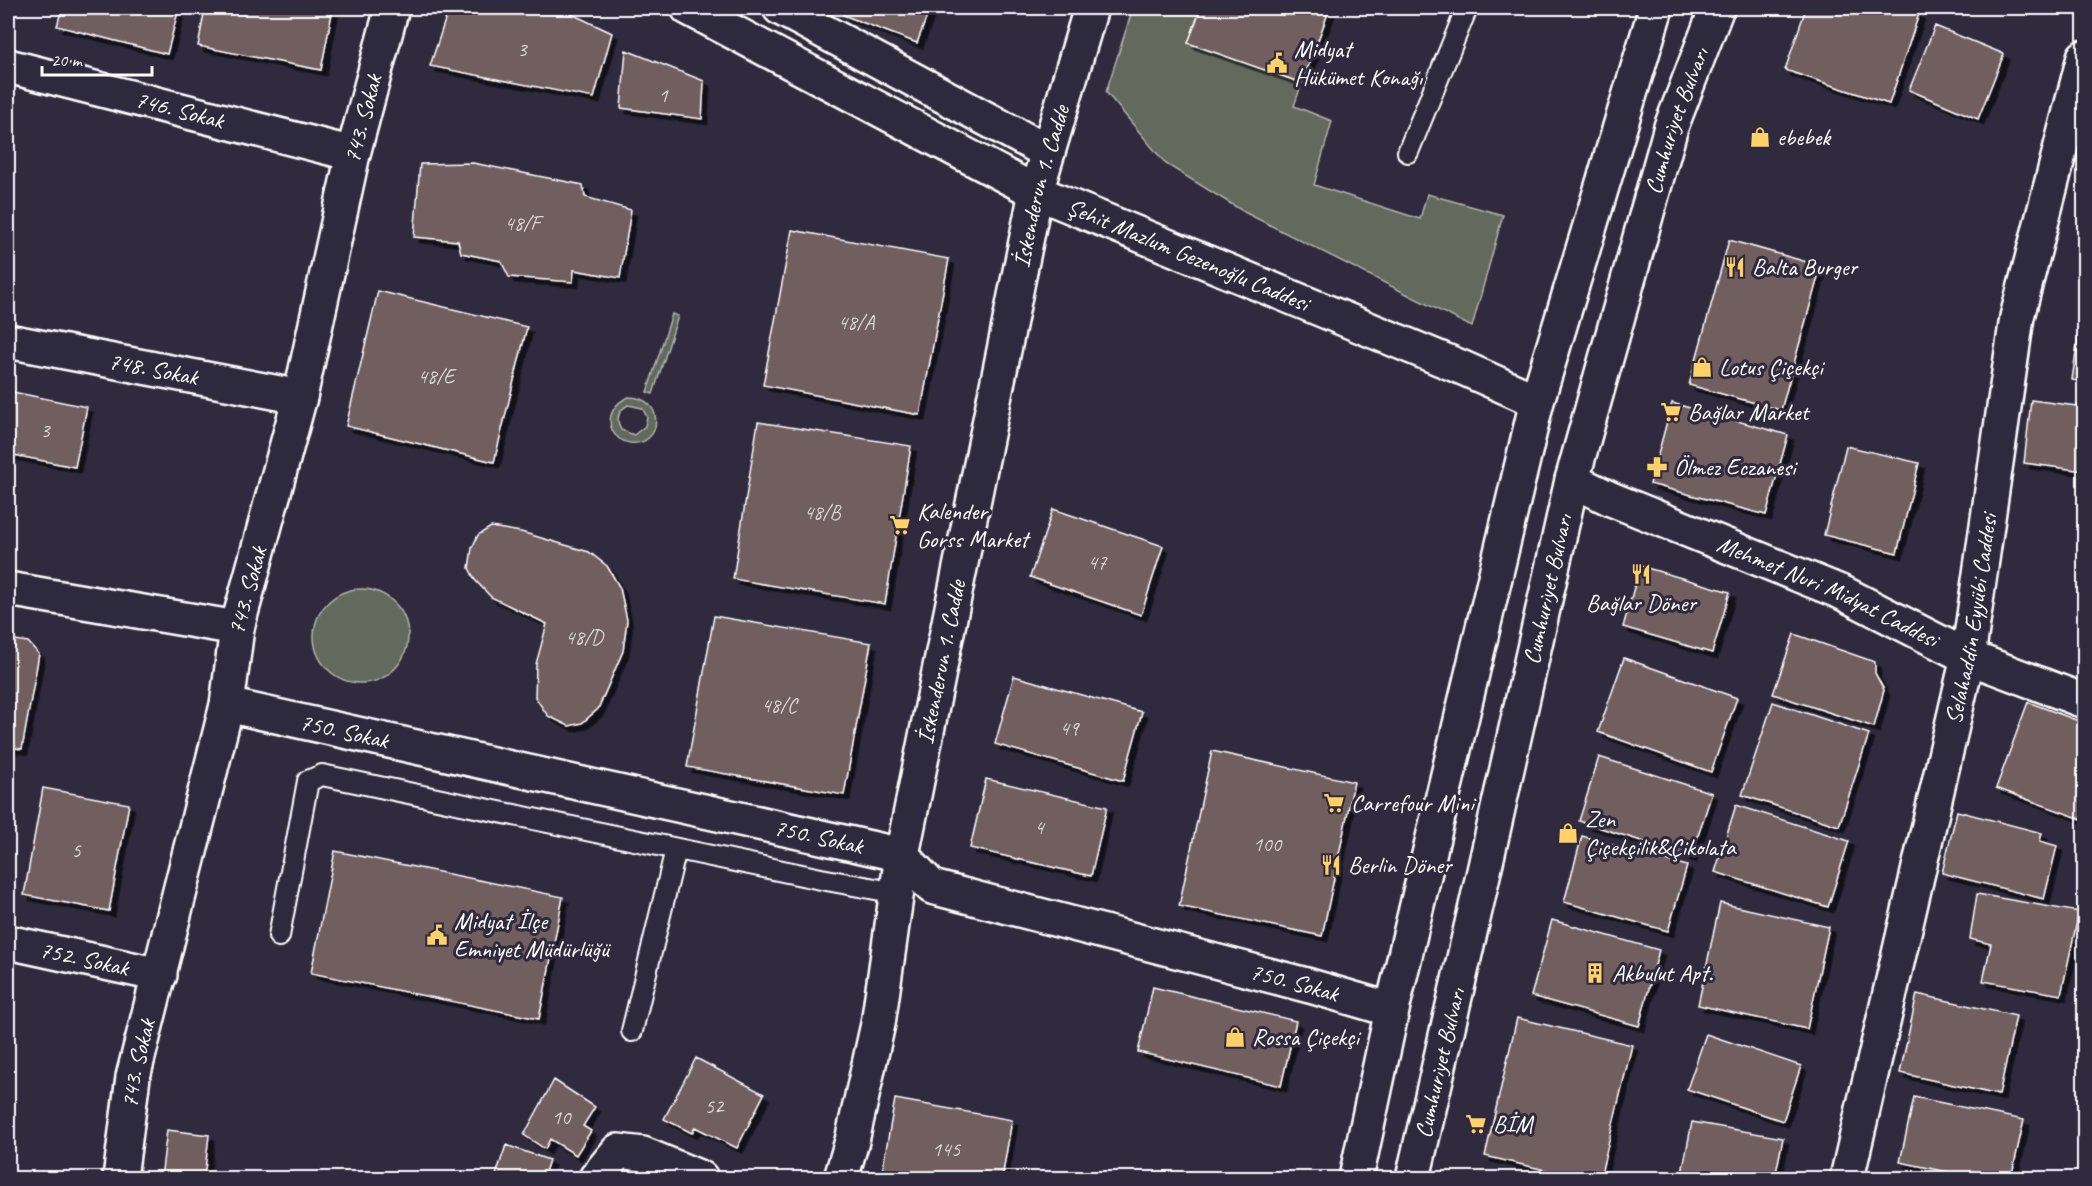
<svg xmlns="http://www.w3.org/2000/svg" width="2092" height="1186" viewBox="0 0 2092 1186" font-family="Caveat,sans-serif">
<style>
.green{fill:#64695c;stroke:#b2b4ae;stroke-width:1.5;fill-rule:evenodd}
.building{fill:#715e5e;stroke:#fff;stroke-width:1.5;filter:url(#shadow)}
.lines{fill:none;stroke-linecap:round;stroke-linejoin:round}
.lane-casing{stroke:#fff;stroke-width:24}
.street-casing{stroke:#fff;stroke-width:38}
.secondary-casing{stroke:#fff;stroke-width:38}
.primary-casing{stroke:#fff;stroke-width:38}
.lane{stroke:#2f2a3d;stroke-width:20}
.street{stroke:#2f2a3d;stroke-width:33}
.secondary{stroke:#2f2a3d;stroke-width:33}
.primary{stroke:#2f2a3d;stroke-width:33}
.labels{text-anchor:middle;stroke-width:6;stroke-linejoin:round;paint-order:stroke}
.number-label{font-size:21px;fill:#dcd7d7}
.poi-label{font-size:24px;fill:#fff;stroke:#2f2a3d;text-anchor:start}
.street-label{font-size:24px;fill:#fff;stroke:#2f2a3d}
</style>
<defs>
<filter id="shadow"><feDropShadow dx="5.5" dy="5.5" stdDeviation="0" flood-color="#0009"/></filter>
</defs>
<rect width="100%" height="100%" fill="#2f2a3d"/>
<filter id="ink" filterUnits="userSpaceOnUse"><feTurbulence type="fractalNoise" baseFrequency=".0167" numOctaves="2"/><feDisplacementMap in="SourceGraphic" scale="12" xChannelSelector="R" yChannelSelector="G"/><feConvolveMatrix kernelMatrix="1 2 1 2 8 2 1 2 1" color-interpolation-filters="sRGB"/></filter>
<g filter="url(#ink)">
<path class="green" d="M1133 8H1201L1188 43 1302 83 1294 106 1332 121 1314 185 1420 219 1427 194 1503 215 1472 327 1246 213 1166 164 1106 92Z
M672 314 678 316 653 394 647 392Z
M629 397C666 397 663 447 630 443 622 442 615 437 612 430 606 415 616 402 629 397ZM628 405 642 408 647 417 645 426 634 435 621 430C616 420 617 411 628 405Z
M314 636a47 47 0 1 1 94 0a47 47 0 1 1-94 0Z"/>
<path class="building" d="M62 8H179L167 54 57 26Z
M205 8H333L321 70 198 46Z
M449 8H559L612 33 594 98 430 66Z
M846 8H930L917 43 843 15Z
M1201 8H1330L1302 83 1188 43Z
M1806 8H1900L1919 14 1889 104 1785 70Z
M1935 26 2004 54 1978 119 1909 90Z
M626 50 704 81 702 119 621 108Z
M473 163 583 185 585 197 631 210 620 278 574 270 573 282 509 277 501 261 461 253 458 241 414 237 420 164Z
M792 230 949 259 920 415 763 385Z
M1729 240 1821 266 1781 410 1689 385Z
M378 291 527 327 494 462 346 426Z
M2081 317H2084V382L2072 380Z
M8 391 87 407 75 467 8 454Z
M2031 400 2084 407V471L2024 463Z
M1672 403 1788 435 1766 515 1650 484Z
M758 422 911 446 885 604 733 579Z
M1846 446 1919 463 1897 553 1824 535Z
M1053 509 1163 546 1141 615 1030 577Z
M491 527 521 532 589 552 607 566 620 588 627 620 623 651 598 709 582 723 569 726 548 716 535 697 536 664 547 624 491 597 475 580 469 568 472 548 478 535Z
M1640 566 1730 592 1712 653 1623 627Z
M714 616 871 643 844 795 687 767Z
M1794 634 1875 662V673L1884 690 1874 727 1773 694Z
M8 639 28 642 39 654 22 749 8 747Z
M1624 658 1737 698 1711 772 1598 732Z
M1014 676 1142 712 1123 781 995 744Z
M1773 702 1869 734 1839 826 1742 795Z
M2028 702 2084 723V820L1996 788Z
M1212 751 1354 782 1322 936 1179 906Z
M1599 757 1712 793 1691 857 1579 821Z
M986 779 1107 807 1091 876 970 848Z
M43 788 129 804 109 911 24 895Z
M1736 805 1849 841 1828 907 1715 872Z
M1957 811 2042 833 2040 841 2057 846 2044 899 1942 873Z
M1582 836 1687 866 1668 931 1564 902Z
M335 851 563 897 539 1019 311 973Z
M1977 894 2079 912 2061 995 1983 981 1991 944 1970 939Z
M1720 903 1829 927 1807 1029 1698 1005Z
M1552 920 1659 950 1639 1026 1531 996Z
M1153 987 1296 1021 1281 1086 1138 1052Z
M1917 994 2016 1016 1999 1095 1900 1073Z
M1517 1018 1632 1045 1600 1178H1579L1485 1156Z
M1706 1034 1801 1066 1783 1121 1687 1089Z
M696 1058 764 1094 737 1148 695 1127 692 1133 664 1119Z
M554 1080 595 1107 583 1126 591 1131 576 1155 550 1139 545 1149 524 1135Z
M1914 1097 2024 1120 2011 1178H1977L1900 1162Z
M895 1099 1012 1120 1002 1178H881Z
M1692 1122 1783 1138 1775 1178H1681Z
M167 1130 209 1135 204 1178H161Z
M506 1145 549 1160 543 1178H495Z"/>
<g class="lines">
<g class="lane-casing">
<path id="lane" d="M1408 152 1467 8
M279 936 308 781 322 775 821 879 897 893
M632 1031 676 849"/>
</g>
<g class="street-casing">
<g id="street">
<path id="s1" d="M8 66 353 154"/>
<path id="s2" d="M8 341 300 397"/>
<path d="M8 589 237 628"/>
<path id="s3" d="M227 705 902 855 932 887 1310 986 1392 1010"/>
<path id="s4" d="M8 942 160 975"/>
<path id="s5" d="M120 1178 133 1077 227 705 237 628 300 397 353 154 392 8"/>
<path d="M596 1178 618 1151 643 1154 701 1178"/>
</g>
</g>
<g class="secondary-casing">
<g id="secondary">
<path id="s6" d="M688 8 1036 192 1463 368 1537 401"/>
<path d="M780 8 1048 152"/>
<path id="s7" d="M1572 480 1611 499 1843 593 1968 657 2084 701"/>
<path id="s8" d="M841 1178 852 1141 878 1024 902 855 1036 192 1091 8"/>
<path id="s9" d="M1847 1178 1968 657 2017 317 2084 57"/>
</g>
</g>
<g class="primary-casing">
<g id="primary">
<path d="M1356 1178 1392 1010 1537 401 1656 8"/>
<path id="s10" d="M1413 1178 1477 902 1572 480 1671 127 1717 8"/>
</g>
</g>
<use href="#lane" class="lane"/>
<use href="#street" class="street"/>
<use href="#secondary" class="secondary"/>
<use href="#primary" class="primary"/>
</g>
</g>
<defs>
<g id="civic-bare" transform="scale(1.62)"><path d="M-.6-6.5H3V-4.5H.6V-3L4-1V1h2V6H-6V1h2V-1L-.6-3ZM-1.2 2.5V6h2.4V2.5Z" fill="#ffd166" stroke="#2f2a3d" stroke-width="2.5" paint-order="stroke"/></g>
<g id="shop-bare" transform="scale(1.62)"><path d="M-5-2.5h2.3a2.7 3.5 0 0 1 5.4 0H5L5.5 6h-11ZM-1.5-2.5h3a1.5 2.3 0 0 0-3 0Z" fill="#ffd166" stroke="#2f2a3d" stroke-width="2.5" paint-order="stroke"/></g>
<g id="restaurant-bare" transform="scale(1.62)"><path d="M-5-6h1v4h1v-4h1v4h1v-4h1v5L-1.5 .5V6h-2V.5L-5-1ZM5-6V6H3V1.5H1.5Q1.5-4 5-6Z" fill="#ffd166" stroke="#2f2a3d" stroke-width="2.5" paint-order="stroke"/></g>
<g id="supermarket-bare" transform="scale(1.62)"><path d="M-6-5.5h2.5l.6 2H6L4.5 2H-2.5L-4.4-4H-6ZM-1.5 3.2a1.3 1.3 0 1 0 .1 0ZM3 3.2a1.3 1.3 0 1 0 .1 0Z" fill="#ffd166" stroke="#2f2a3d" stroke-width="2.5" paint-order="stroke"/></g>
<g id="pharmacy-bare" transform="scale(1.62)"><path d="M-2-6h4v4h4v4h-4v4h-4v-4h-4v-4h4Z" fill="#ffd166" stroke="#2f2a3d" stroke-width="2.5" paint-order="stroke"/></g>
<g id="building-bare" transform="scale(1.62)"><path d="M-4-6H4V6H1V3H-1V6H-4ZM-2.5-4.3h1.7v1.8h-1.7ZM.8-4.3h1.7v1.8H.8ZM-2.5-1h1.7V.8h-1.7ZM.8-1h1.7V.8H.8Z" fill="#ffd166" stroke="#2f2a3d" stroke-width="2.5" paint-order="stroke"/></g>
</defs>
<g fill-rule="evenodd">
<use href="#civic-bare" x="1277" y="63"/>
<use href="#shop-bare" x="1760" y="137"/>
<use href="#restaurant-bare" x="1735" y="267"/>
<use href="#shop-bare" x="1702" y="367"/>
<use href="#supermarket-bare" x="1671" y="412"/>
<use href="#pharmacy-bare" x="1657" y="467"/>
<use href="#supermarket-bare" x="900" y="525"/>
<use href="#restaurant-bare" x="1641" y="574"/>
<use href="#supermarket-bare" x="1334" y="803"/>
<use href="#shop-bare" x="1568" y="833"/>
<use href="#restaurant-bare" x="1331" y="865"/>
<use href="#civic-bare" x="437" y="935"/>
<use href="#building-bare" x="1595" y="973"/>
<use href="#shop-bare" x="1235" y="1037"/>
<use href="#supermarket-bare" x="1476" y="1124"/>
</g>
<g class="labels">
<g class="number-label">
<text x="522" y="56">3</text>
<text x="663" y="102">1</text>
<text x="522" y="230">48/F</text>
<text x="856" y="329">48/A</text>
<text x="436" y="383">48/E</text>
<text x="45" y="437">3</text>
<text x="822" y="519">48/B</text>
<text x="1097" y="569">47</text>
<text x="584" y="644">48/D</text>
<text x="779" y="712">48/C</text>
<text x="1069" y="735">49</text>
<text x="1039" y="834">4</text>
<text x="1267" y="851">100</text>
<text x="76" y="857">5</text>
<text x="714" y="1113">52</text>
<text x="561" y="1124">10</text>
<text x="946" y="1156">145</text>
</g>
<g class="poi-label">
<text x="1294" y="57">Midyat<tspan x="1294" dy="28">Hükümet Konağı</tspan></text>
<text x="1777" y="145">ebebek</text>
<text x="1752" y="275">Balta Burger</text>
<text x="1719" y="375">Lotus Çiçekçi</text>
<text x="1688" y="420">Bağlar Market</text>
<text x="1674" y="475">Ölmez Eczanesi</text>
<text x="917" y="519">Kalender<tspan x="917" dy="28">Gorss Market</tspan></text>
<text x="1641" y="611" text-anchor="middle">Bağlar Döner</text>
<text x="1351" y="811">Carrefour Mini</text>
<text x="1585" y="827">Zen<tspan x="1585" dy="28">Çiçekçilik&amp;Çikolata</tspan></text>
<text x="1348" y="873">Berlin Döner</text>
<text x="454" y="929">Midyat İlçe<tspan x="454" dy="28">Emniyet Müdürlüğü</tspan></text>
<text x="1612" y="981">Akbulut Apt.</text>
<text x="1252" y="1045">Rossa Çiçekçi</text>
<text x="1493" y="1132">BİM</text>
</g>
<g class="street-label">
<text dy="8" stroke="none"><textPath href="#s1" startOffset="177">746. Sokak</textPath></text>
<text dy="8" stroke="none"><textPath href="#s5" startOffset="1088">743. Sokak</textPath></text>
<text dy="8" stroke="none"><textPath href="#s10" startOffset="1090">Cumhuriyet Bulvarı</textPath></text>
<text dy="8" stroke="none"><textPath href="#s8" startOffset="1012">İskenderun 1. Cadde</textPath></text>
<text dy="8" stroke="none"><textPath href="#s6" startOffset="558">Şehit Mazlum Gezenoğlu Caddesi</textPath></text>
<text dy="8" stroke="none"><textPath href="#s2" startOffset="148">748. Sokak</textPath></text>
<text dy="8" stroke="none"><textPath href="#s10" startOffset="604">Cumhuriyet Bulvarı</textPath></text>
<text dy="8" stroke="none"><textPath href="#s5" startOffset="602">743. Sokak</textPath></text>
<text dy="8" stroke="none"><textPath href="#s7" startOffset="279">Mehmet Nuri Midyat Caddesi</textPath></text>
<text dy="8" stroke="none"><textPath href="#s9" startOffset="573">Selahaddin Eyyübi Caddesi</textPath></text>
<text dy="8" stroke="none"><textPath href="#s8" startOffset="526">İskenderun 1. Cadde</textPath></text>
<text dy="8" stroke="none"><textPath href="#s3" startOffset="120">750. Sokak</textPath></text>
<text dy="8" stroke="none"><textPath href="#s3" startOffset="606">750. Sokak</textPath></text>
<text dy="8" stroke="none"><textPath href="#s4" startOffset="78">752. Sokak</textPath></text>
<text dy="8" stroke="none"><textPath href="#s3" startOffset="1110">750. Sokak</textPath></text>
<text dy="8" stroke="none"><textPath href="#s10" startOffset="118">Cumhuriyet Bulvarı</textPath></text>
<text dy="8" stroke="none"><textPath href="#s5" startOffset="116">743. Sokak</textPath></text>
</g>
</g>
<rect width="2092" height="1186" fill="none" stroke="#2f2a3d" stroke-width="30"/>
<rect x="15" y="15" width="2062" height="1156" fill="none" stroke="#fff" stroke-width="2" filter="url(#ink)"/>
<path d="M42 66v9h110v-9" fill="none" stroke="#ffffff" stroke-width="3"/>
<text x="51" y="66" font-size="18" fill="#ffffff" stroke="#2f2a3d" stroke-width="4.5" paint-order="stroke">20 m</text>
</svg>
